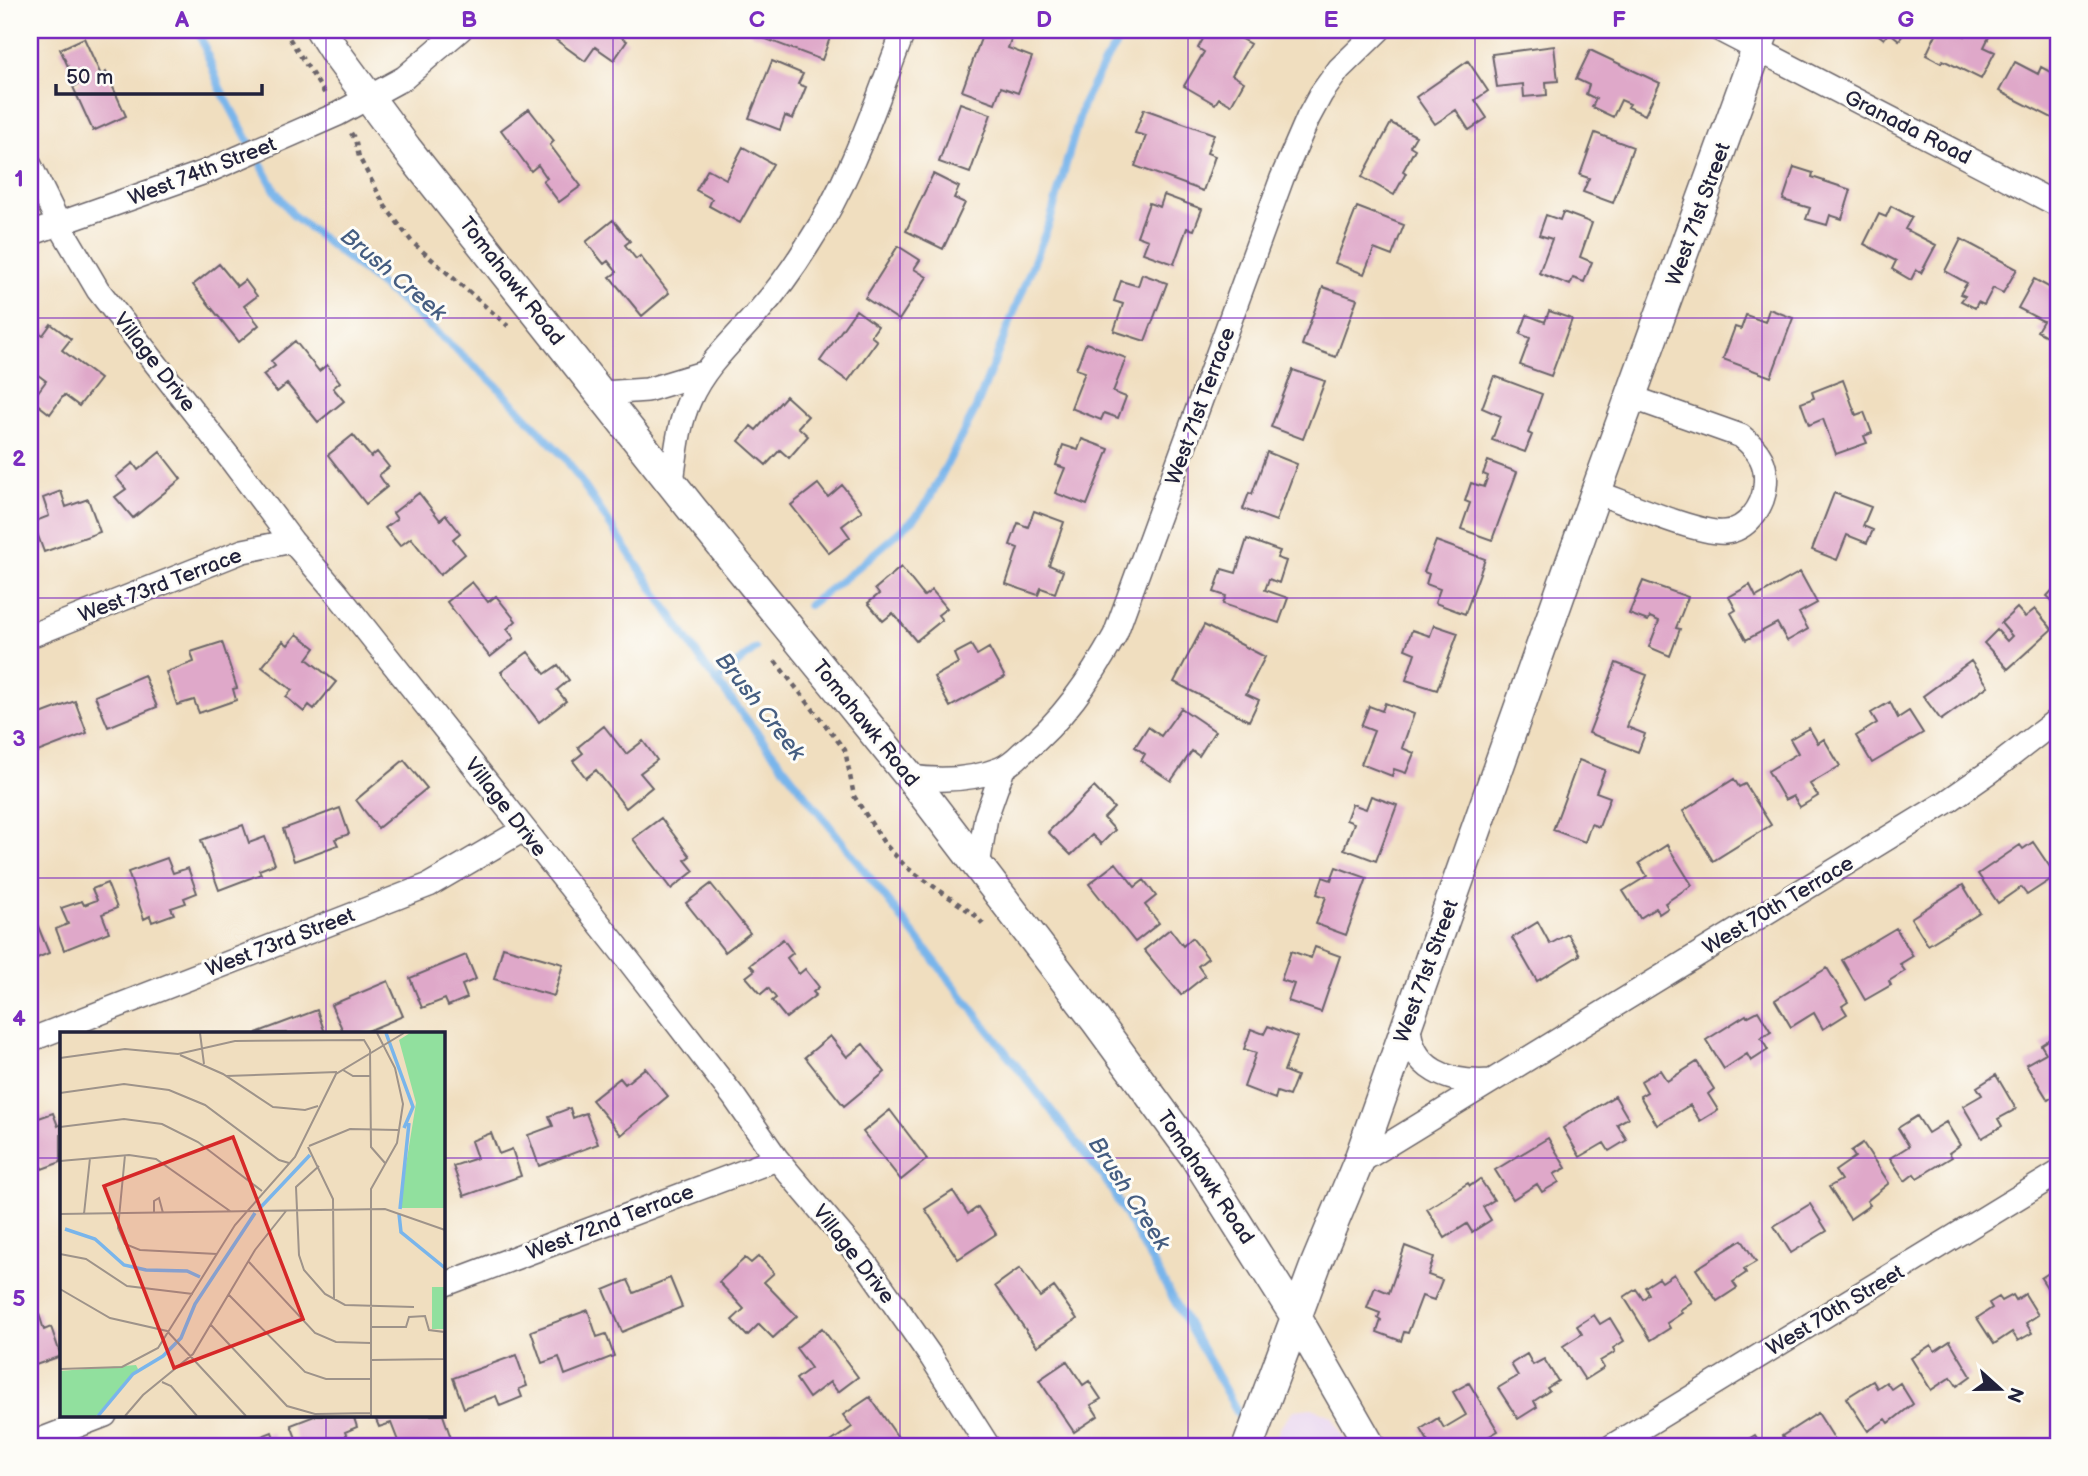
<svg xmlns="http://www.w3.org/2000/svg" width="2088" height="1476" viewBox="0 0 2088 1476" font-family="'Balsamiq Sans',sans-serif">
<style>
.built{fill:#e7d2ef}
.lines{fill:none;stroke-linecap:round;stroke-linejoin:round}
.stream{stroke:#79b5eb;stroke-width:8}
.building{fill:#dfa8c9}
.minor-casing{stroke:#6a6469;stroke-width:26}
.tertiary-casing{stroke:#6a6469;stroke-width:33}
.path{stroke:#6a6469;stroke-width:4.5;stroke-dasharray:5 5;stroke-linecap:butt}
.minor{stroke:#fff;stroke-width:23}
.tertiary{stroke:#fff;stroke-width:30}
.grid{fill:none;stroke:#7b2cbf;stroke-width:2;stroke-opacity:0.55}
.labels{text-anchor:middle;stroke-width:6;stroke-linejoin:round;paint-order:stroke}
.street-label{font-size:21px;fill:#22223b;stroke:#fdfcf7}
.water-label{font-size:23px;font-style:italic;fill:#455d81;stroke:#fdfcf7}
.inset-river{fill:none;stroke:#79b5eb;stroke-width:3.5}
.inset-road{fill:none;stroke:#9e938a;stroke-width:2}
.view{fill:#d62828;fill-opacity:0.15;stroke:#d62828;stroke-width:3.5}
.inset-edge{fill:none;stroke:#22223b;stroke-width:3.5}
.neatline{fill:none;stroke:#7b2cbf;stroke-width:2.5}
.grid-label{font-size:23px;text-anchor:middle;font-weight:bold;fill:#7b2cbf}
</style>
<rect width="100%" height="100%" fill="#fdfcf7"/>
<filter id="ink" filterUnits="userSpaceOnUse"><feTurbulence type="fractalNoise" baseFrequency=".0143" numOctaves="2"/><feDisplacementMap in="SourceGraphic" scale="14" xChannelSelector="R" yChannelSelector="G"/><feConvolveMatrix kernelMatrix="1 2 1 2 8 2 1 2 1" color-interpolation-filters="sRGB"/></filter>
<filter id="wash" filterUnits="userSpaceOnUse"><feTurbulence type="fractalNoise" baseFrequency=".00686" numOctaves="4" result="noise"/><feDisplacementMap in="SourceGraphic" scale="28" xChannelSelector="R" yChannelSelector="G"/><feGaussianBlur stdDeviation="1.57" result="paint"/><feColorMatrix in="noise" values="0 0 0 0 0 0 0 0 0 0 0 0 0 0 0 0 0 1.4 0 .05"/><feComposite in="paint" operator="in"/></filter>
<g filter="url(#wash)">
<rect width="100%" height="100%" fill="#f0debf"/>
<path class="built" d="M1312 1408 1332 1416 1348 1446H1273L1280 1427 1294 1410Z"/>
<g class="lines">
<path class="stream" d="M198 30 220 88 276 192 293 215 404 304 493 382 566 459 705 666 1107 1182 1246 1427
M809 605 850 574 914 519 929 499 976 408 1050 221 1083 104 1104 63 1125 30
M717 681 755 649"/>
</g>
<g id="blocks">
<path class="building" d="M563 30H611L627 41 614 60 595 47 585 61 556 40Z
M751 30H827L832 32 822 60 750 33Z
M984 30 1011 39 1008 48 1032 57 1018 93 1001 87 995 103 962 91Z
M1208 30 1217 32 1218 30H1225L1250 44 1232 75 1244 82 1231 105 1219 98 1215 104 1184 86 1204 52 1198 48Z
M1872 30H1907L1899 40 1889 32 1884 39Z
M1938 30H1952L1965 36 1968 30H1974L1989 37 1984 47 1995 52 1981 79 1943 60 1941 63 1926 55Z
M84 38 101 75 106 72 126 116 93 131 73 87 81 83 74 69 70 71 60 49Z
M1554 46 1558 81 1546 82 1547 95 1524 97 1523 84 1497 87 1492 54Z
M1590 50 1660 83 1645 115 1628 107 1630 104 1621 100 1613 117 1592 107 1596 99 1586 94 1589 85 1576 79Z
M772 61 803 74 798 84 806 87 793 119 785 116 780 130 749 118Z
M1468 61 1488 91 1475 100 1487 118 1469 130 1456 110 1435 124 1416 97Z
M2015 62 2038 74 2041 67 2058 76V87L2055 92 2058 93V111L2054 119 1999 91Z
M960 103 991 114 970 173 939 162Z
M529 109 554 141 550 145 581 186 559 202 543 181 547 178 538 165 531 171 501 130Z
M1144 109 1214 134 1207 153 1215 156 1203 191 1135 166 1146 136 1135 133Z
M1391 123 1416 136 1410 146 1415 149 1403 171 1406 173 1394 195 1362 177Z
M1595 133 1633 147 1613 203 1583 192 1589 178 1580 175Z
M743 147 773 164 740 223 709 206 712 199 696 190 708 169 726 179Z
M1794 167 1813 173 1812 177 1851 190 1842 219 1830 215 1827 225 1806 219 1810 208 1783 200Z
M933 174 959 187 954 198 965 203 943 249 906 231Z
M1164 195 1202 209 1194 230 1187 228 1174 264 1143 253 1148 240 1137 236 1149 203 1160 207Z
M1891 206 1912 217 1905 229 1936 245 1921 273 1916 270 1911 280 1892 269 1896 261 1864 244 1879 214 1886 217Z
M1357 207 1404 225 1392 256 1374 249 1364 274 1335 263Z
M1563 212 1592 223 1580 257 1592 262 1584 282 1573 278 1570 285 1539 273 1552 239 1539 235 1546 215 1560 220Z
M613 220 630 241 625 245 636 259 640 256 669 293 642 316 610 277 617 272 608 261 604 264 586 242Z
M1961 239 2017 269 2003 293 1993 288 1984 305 1978 302 1975 308 1961 301 1965 296 1960 294 1967 283 1945 271Z
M898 246 920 260 914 269 927 277 899 320 865 298Z
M219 264 237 286 245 280 257 296 244 306 259 325 239 342 193 285Z
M1142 274 1167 283 1145 341 1114 331 1123 304 1114 301 1121 281 1138 286Z
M2034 279 2058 292V333L2054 340 2037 331 2043 321 2018 308Z
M1323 287 1357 299 1336 357 1302 345Z
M1769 309 1793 318 1771 377 1723 359 1735 327 1741 329 1746 315 1765 322Z
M856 310 878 326 871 336 877 341 848 381 820 361Z
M1549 311 1572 319 1551 376 1520 365 1530 338 1520 334 1527 315 1545 322Z
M51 324 71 339 62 350 100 379 79 406 64 395 50 414 32 400 46 381 30 369V341L37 331 43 335Z
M295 341 319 371 327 365 340 382 333 388 344 401 318 422 287 384 277 392 263 375 275 366 271 361Z
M1086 343 1126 358 1113 392 1126 397 1118 418 1104 413 1101 420 1071 408 1085 372 1076 369Z
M1293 370 1325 381 1303 439 1271 427Z
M1494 376 1542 394 1528 433 1532 435 1525 452 1492 440 1501 416 1482 408Z
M1843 380 1856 415 1864 412 1872 433 1864 436 1867 443 1836 454 1823 419 1809 425 1801 403 1814 398 1812 392Z
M786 396 808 416 798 427 808 436 789 458 780 450 766 465 739 441 751 426 756 430Z
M353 435 371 457 377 452 389 467 379 475 387 487 366 504 328 455Z
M1082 439 1109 449 1087 505 1055 493 1065 468 1056 465 1063 445 1078 450Z
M160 452 181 479 133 518 115 497 126 489 116 477 133 463 138 470Z
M1267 452 1297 464 1276 521 1243 509 1249 493 1252 494Z
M1488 461 1517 472 1492 540 1461 529 1470 503 1465 501 1471 483 1484 487 1488 476 1483 474Z
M818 484 828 497 842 485 862 511 842 526 850 537 829 553 791 505Z
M61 491 66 507 88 499 100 532 44 552 33 522 49 516 43 498Z
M419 493 440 520 446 515 460 533 453 539 465 554 440 575 411 538 400 546 385 528 397 519 393 513Z
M1834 493 1871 507 1863 526 1873 530 1867 543 1847 535 1837 560 1812 550Z
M1034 511 1064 522 1049 565 1063 571 1055 593 1041 588 1038 595 1006 584 1018 548 1010 545 1018 523 1028 527Z
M1247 539 1280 551 1277 558 1286 561 1279 583 1269 579 1265 590 1288 598 1279 623 1223 604 1226 596 1214 592 1222 569 1236 573Z
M1436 541 1485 559 1465 614 1435 603 1440 589 1426 584 1429 574 1424 572Z
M901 567 924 596 932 590 947 608 938 615 942 620 916 641 893 613 883 621 868 603 879 594 875 589Z
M1800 572 1817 603 1799 613 1808 629 1787 641 1777 623 1746 640 1731 613 1736 610 1729 597 1750 585 1756 597Z
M1643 581 1688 597 1676 628 1680 629 1670 656 1649 647 1659 621 1650 617 1648 621 1629 614Z
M472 582 488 602 496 596 516 621 507 629 514 638 490 657 447 602Z
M2058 584V606L2047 596Z
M2017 608 2025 617 2035 609 2052 629 2008 669 1984 643 1997 630 2007 641 2012 636 2001 623Z
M1204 625 1265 657 1246 694 1259 700 1249 721 1174 682Z
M1434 625 1458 633 1437 690 1406 680 1415 653 1405 649 1412 630 1430 636Z
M297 634 315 648 307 659 336 682 314 709 309 705 304 712 286 697 292 690 262 667 283 641 288 645Z
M222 642 237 688 233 689 236 700 199 713 194 700 177 705 166 672 194 662 191 652Z
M971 645 977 655 989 648 1005 677 950 707 934 677 958 663 954 654Z
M528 652 545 674 558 665 569 680 557 690 566 701 539 722 501 672Z
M1971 661 1988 686 1941 720 1923 696Z
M1616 663 1647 675 1627 727 1645 734 1638 752 1589 733Z
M144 675 157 707 108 727 95 696Z
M75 701 87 733 35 753 30 738V718Z
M1890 702 1898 718 1909 711 1923 733 1872 763 1856 736 1877 723 1871 713Z
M1385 703 1414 714 1402 748 1414 753 1406 773 1394 769 1392 776 1361 764 1374 731 1361 726 1369 706 1382 711Z
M1181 708 1215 731 1199 756 1192 751 1171 781 1141 761 1145 754 1135 747 1148 727 1161 736Z
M604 726 626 754 643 741 657 760 640 773 652 787 626 808 596 770 586 778 573 761 583 753 578 747Z
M1809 728 1818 743 1824 739 1840 766 1810 784 1818 796 1800 807 1793 796 1785 800 1768 771 1798 753 1790 739Z
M404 760 427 788 378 828 356 800Z
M1579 760 1605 770 1596 792 1610 797 1599 827 1591 824 1585 842 1553 830Z
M1734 779 1739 787 1745 784 1771 825 1713 861 1683 811Z
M1094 787 1114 808 1104 818 1115 830 1101 844 1092 835 1071 855 1048 832Z
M1371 796 1397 805 1376 861 1344 849 1354 823 1346 820 1352 804 1366 809Z
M340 808 349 834 335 839 338 845 294 861 283 829Z
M661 818 690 856 685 860 694 871 671 889 633 839Z
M243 825 249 843 265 837 275 864 259 870 261 874 219 890 201 840Z
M2033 842 2056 876 2027 895 2021 887 1998 903 1978 874 2020 845 2023 849Z
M1667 845 1692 885 1665 903 1668 908 1659 914 1656 908 1640 918 1623 891 1647 876 1639 863Z
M167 858 173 873 188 868 197 893 184 898 186 903 171 908 174 914 152 922 150 916 144 919 128 872Z
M1116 863 1135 887 1144 880 1156 896 1145 905 1159 923 1135 942 1089 884Z
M1336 867 1367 878 1346 935 1316 924 1326 897 1317 894 1323 877 1331 880Z
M107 883 117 908 102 914 109 932 64 950 56 929 68 924 61 908 82 901 84 905 97 900 92 889Z
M711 884 750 933 725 952 686 903Z
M1963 885 1980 913 1928 945 1911 918Z
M1538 922 1550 944 1568 934 1580 955 1537 981 1512 938Z
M37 924 49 953 30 961V927Z
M1896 928 1913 956 1900 964 1905 971 1889 981 1891 985 1865 1000 1842 960Z
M1170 929 1183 946 1192 938 1208 958 1198 966 1205 976 1181 995 1144 950Z
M783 939 793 953 787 958 799 974 805 969 819 987 813 992 816 995 786 1018 772 1001 776 998 768 988 761 994 746 977 755 970 750 965Z
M503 947 563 964 554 996 494 979Z
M1315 947 1340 956 1321 1012 1288 1001 1294 984 1281 980 1291 951 1311 958Z
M466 955 476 979 462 985 467 998 448 1006 445 999 422 1008 410 978Z
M1827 968 1848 1002 1842 1006 1847 1014 1823 1029 1814 1013 1791 1027 1775 1000Z
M388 981 403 1016 363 1033H344L331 1005Z
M317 1010 325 1033H256Z
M1758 1011 1771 1032 1761 1038 1768 1050 1751 1061 1747 1054 1724 1069 1706 1040 1746 1015 1747 1017Z
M1268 1026 1297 1037 1284 1071 1297 1076 1289 1096 1277 1092 1275 1099 1244 1087 1256 1053 1244 1049 1251 1029 1264 1034Z
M2058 1034V1093L2048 1100 2026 1064 2046 1053 2041 1045Z
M830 1036 847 1057 863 1044 885 1072 844 1106 805 1057Z
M1697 1062 1714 1089 1708 1094 1718 1110 1700 1121 1690 1105 1657 1125 1640 1096 1647 1092 1641 1081 1660 1070 1667 1081Z
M645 1068 668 1096 621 1135 592 1100 620 1078 625 1084Z
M1996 1075 2016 1109 1998 1119 2002 1126 1982 1138 1963 1106 1982 1095 1977 1087Z
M1615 1096 1628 1118 1617 1124 1627 1140 1609 1151 1604 1143 1580 1157 1563 1128Z
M570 1108 573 1118 586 1113 598 1144 539 1166 528 1135 553 1126 549 1116Z
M890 1110 927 1159 901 1180 863 1132Z
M53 1113 58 1126 61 1124V1162L42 1169 30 1138 36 1135 30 1121Z
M1917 1116 1928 1133 1946 1122 1960 1145 1949 1153 1952 1157 1917 1178 1914 1174 1905 1181 1890 1158 1909 1146 1898 1128Z
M491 1133 499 1154 512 1149 521 1176 464 1196 453 1166 477 1158 471 1141Z
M1548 1138 1566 1168 1554 1174 1559 1182 1542 1192 1537 1184 1513 1199 1495 1170Z
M1863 1143 1889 1183 1867 1201 1870 1205 1850 1219 1829 1187 1841 1180 1835 1171 1855 1157 1851 1151Z
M1480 1179 1494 1200 1483 1207 1491 1220 1472 1232 1467 1224 1445 1238 1427 1209 1468 1183 1470 1186Z
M953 1191 968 1214 978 1207 996 1234 958 1259 925 1209Z
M1810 1204 1827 1231 1791 1253 1774 1226Z
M1742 1240 1756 1262 1744 1269 1746 1273 1733 1282 1737 1288 1717 1301 1696 1269Z
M1405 1246 1434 1257 1428 1275 1442 1280 1434 1300 1422 1296 1408 1333 1404 1332 1401 1341 1377 1332 1381 1320 1378 1318 1380 1313 1367 1308 1375 1287 1389 1293Z
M759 1256 774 1273 764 1282 797 1316 773 1338 759 1324 747 1336 732 1320 744 1309 719 1282 745 1258 751 1263Z
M2058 1267V1305L2041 1278Z
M1020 1268 1040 1297 1054 1287 1077 1319 1037 1346 995 1286Z
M1674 1274 1692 1302 1680 1310 1682 1313 1667 1323 1670 1328 1651 1340 1624 1297 1636 1289 1643 1299 1649 1294 1645 1287 1659 1278 1662 1282Z
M670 1278 682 1307 622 1332 604 1290 628 1280 634 1293Z
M2025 1294 2038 1315 2026 1323 2032 1333 2018 1341 2012 1332 1994 1344 1977 1318 1992 1308 1989 1303 1999 1297 2002 1301 2013 1295 2016 1300Z
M588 1310 597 1337 606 1334 614 1356 565 1375 559 1357 542 1363 531 1331Z
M38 1311 44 1330 51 1327 61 1356 30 1367V1314Z
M1594 1315 1600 1324 1610 1318 1624 1341 1613 1348 1615 1352 1600 1361 1604 1368 1585 1380 1563 1346 1582 1334 1577 1326Z
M822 1328 858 1377 838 1392 830 1382 809 1398 796 1379 811 1368 796 1348Z
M1950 1341 1971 1376 1957 1386 1951 1377 1931 1390 1911 1358 1931 1345 1935 1351Z
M1527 1354 1533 1365 1544 1359 1558 1381 1547 1388 1549 1391 1534 1401 1537 1407 1518 1419 1498 1388 1518 1376 1511 1364Z
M516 1355 527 1386 519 1389 522 1397 500 1406 496 1396 464 1408 453 1378Z
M1067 1361 1083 1385 1089 1381 1101 1399 1091 1405 1098 1416 1074 1432 1039 1380Z
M1873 1381 1877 1388 1886 1382 1891 1389 1900 1383 1913 1404 1889 1423 1886 1419 1868 1431 1846 1398Z
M1469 1383 1498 1431 1472 1446H1431L1421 1429 1438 1418 1444 1428 1466 1415 1453 1392Z
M870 1397 904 1446H825L852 1427 843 1415Z
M1818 1413 1839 1446H1789L1782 1436Z
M317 1415H353L357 1427 345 1432 351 1446H299L291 1425Z
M374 1415H443L452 1441 437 1446H400L391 1423 379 1427Z
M272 1432 277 1446H237Z
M1755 1435 1762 1446H1745L1742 1443Z
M1122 1439 1127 1446H1112Z"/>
</g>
</g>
<g filter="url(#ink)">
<use href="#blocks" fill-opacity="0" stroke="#6a6469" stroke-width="2"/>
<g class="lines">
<g class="minor-casing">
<path id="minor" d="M1720 30 2058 205
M30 165 59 224 98 290 229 457 292 541 336 592 629 961 734 1097 777 1159 866 1264 932 1358 988 1446
M30 234 208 171 338 114 404 78 460 30
M603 393 647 390 703 373
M672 482C676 454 678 425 690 399 705 365 734 340 758 312 777 291 794 267 809 243 852 178 876 102 904 30
M1596 492C1624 502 1700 535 1725 532 1747 530 1763 507 1765 487 1768 464 1759 450 1741 436L1631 397
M30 636 243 551 292 541
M910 777C939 781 972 780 1000 769 1008 766 1016 759 1022 753 1062 721 1090 680 1115 635L1282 178 1308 118 1321 94 1339 69 1379 30
M978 866 986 817 1003 769
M1409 1023C1409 1070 1450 1084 1491 1081
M30 1040 429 885 523 830
M1358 1163 1948 801 1991 771 2058 719
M443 1285 777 1159
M30 1444 105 1415
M1612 1446 2058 1173"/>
</g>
<g class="tertiary-casing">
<path id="tertiary" d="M321 30 335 52 406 148 692 509 910 777 1097 1022 1194 1155 1296 1317 1370 1446
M1248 1446 1316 1264 1358 1163 1596 492 1764 30"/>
</g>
<path class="path" d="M284 30 325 94
M351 133 355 139 359 157 385 206 412 242 508 326
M775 661 845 750 854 796 884 843 906 867 976 916 983 924"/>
<use href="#minor" class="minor"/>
<use href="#tertiary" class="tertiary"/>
</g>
</g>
<path class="grid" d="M326 30V1033M613 30V1446M900 30V1446M1188 30V1446M1475 30V1446M1762 30V1446M30 318H2058M30 598H2058M30 878H2058M30 1158H61M443 1158H2058M326 1415V1446"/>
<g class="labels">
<g class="street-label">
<text transform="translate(1908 127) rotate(27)" y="7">Granada Road</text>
<text transform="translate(202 171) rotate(-21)" y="7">West 74th Street</text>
<text transform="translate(1698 214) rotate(-70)" y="7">West 71st Street</text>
<text transform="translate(512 281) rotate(52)" y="7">Tomahawk Road</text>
<text transform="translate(155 362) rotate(52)" y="7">Village Drive</text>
<text transform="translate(1200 406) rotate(-70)" y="7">West 71st Terrace</text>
<text transform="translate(160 585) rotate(-21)" y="7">West 73rd Terrace</text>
<text transform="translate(866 723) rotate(51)" y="7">Tomahawk Road</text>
<text transform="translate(506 807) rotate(52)" y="7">Village Drive</text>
<text transform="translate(1778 905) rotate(-31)" y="7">West 70th Terrace</text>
<text transform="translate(280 942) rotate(-21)" y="7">West 73rd Street</text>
<text transform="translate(1426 971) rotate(-70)" y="7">West 71st Street</text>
<text transform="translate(1206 1177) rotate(56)" y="7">Tomahawk Road</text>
<text transform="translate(610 1222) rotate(-21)" y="7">West 72nd Terrace</text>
<text transform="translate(854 1254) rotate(52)" y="7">Village Drive</text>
<text transform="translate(1835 1310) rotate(-31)" y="7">West 70th Street</text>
</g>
<g class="water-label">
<text transform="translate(394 274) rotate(40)" y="8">Brush Creek</text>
<text transform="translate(761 706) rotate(52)" y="8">Brush Creek</text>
<text transform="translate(1130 1193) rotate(57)" y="8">Brush Creek</text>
</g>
</g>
<g transform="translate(60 1032)">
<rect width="385" height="385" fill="#f0debf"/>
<path d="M350 1H385V176H339L356 71 339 8ZM372 255H385V297H372ZM76 333 78 337 36 384H0V339Z" fill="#91e09e"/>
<path class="inset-river" d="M326 1 353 75 344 96M199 177 250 123M340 177 349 91M339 182 341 200 385 236M5 197 35 207 64 233 86 238 127 239 140 245M38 384 73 342 103 324 121 306 135 272 195 181"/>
<path class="inset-road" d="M140 1 144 32M120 23 163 42 213 75 245 78 258 74M0 26 65 17 118 22 175 9 304 8 310 18 311 115 325 131M283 38 293 44H310M166 44 277 40M0 61 64 52 109 58 145 73 219 128 229 131M0 95 64 87 102 92 138 110 202 159M249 114 290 97 338 98M248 115 273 167 274 268M65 123 58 196 65 212 80 218 157 222M0 129 69 123 96 127 170 179M259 134 236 155 239 223 244 238 265 262 285 273 354 275M94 181V169L99 166 103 181M0 182 325 177 385 198M24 182 30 126M0 222 26 227 67 254 133 262M189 230 255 301 276 310 311 311M0 257 50 286 107 299 186 384M169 263 245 340 266 347H311M151 293 227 374 255 382 311 381M310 295H346L349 285 365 284 369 298 384 300V327M311 328 385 327M0 337 62 335 98 316 175 193 235 125 276 42 344 1M102 350 111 354 137 384M65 384 83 363 133 322 195 218 226 179M311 384V157L337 111 343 72 335 36 317 1"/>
<path class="view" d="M173 105 243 287 114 336 44 154Z"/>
<rect width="385" height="385" class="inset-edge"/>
</g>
<rect width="2088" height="1476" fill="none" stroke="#fdfcf7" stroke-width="77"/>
<g transform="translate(2000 1389) rotate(111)" stroke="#fdfcf7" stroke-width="5" paint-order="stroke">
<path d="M0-5L12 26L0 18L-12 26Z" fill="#22223b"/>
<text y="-10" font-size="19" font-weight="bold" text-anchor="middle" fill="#22223b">N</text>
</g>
<path d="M56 84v10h206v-10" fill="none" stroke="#22223b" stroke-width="3.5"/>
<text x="66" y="84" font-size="21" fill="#22223b" stroke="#fdfcf7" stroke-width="5" paint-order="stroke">50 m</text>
<rect x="38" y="38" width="2012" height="1400" class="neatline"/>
<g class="grid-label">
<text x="182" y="27">A</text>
<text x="469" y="27">B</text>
<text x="757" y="27">C</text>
<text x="1044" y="27">D</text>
<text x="1331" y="27">E</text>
<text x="1619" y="27">F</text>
<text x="1906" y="27">G</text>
<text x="19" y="186">1</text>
<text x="19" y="466">2</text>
<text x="19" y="746">3</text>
<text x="19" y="1026">4</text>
<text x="19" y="1306">5</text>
</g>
</svg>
